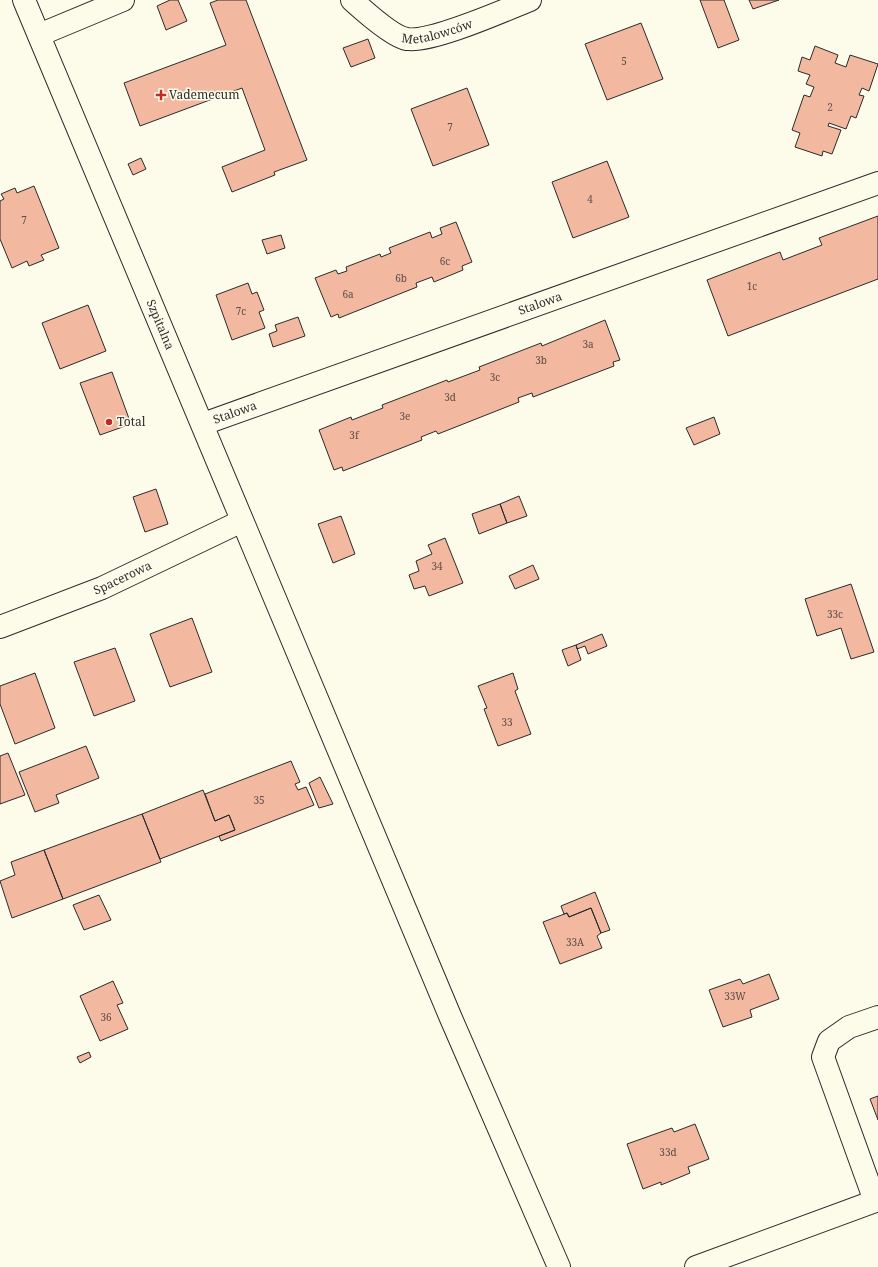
<svg xmlns="http://www.w3.org/2000/svg" width="878" height="1267" viewBox="0 0 878 1267" font-family="'Noto Serif',serif">
<style>
.building{fill:#f2b8a0;stroke:#2b2b2b}
.lines{fill:none;stroke-linecap:round;stroke-linejoin:round}
.street-casing{stroke:#2b2b2b;stroke-width:24}
.secondary-casing{stroke:#2b2b2b;stroke-width:24}
.street{stroke:#fdfbea;stroke-width:22}
.secondary{stroke:#fdfbea;stroke-width:22}
.poi-dot{fill:#c62828;stroke:#fdfbea;stroke-width:1.5}
.labels{text-anchor:middle;stroke-width:3;stroke-linejoin:round;paint-order:stroke}
.number-label{font-size:10px;fill:#5d4e48}
.street-label{font-size:12px;fill:#2b2b2b;stroke:#fdfbea}
.poi-label{font-size:12px;fill:#2b2b2b;stroke:#fdfbea;text-anchor:start}
</style>
<rect width="100%" height="100%" fill="#fdfbea"/>
<path class="building" d="M170 0H178L187 21 166 30 157 6Z
M218 0H246L307 160 274 172 275 175 232 192 222 167 265 150 242 88 140 126 124 83 226 45 210 3Z
M700 0H724L739 40 718 48Z
M749 0H779L753 9Z
M641 23 663 79 607 100 585 44Z
M368 39 375 58 351 67 343 48Z
M815 46 838 55 835 63 846 67 850 55 878 64 869 91 862 88 859 95 864 96 856 118 851 116 846 129 829 123 828 126 841 130 832 154 823 151 822 156 795 147 800 133 792 130 804 95 810 97 814 87 806 84 810 75 798 71 802 57 810 60Z
M467 88 489 145 433 166 411 109Z
M141 158 146 169 133 175 128 164Z
M607 161 629 217 573 238 552 182Z
M34 186 59 248 41 255 44 260 29 266 27 261 12 268 0 239V201L4 199 1 194 15 188 17 193Z
M878 216V279L728 336 707 280 780 252 783 260 822 245 819 238Z
M456 222 472 262 462 266 463 270 434 282 432 277 416 283 417 287 339 318 338 314 331 317 315 278 336 270 338 274 347 271 346 267 380 254 381 257 391 253 389 248 430 232 432 238 442 234 440 228Z
M281 235 285 248 267 254 262 240Z
M248 283 252 294 257 292 264 310 259 312 265 328 232 340 216 295Z
M88 305 106 351 60 369 42 323Z
M298 317 305 336 273 347 269 334 277 331 275 325Z
M605 320 620 360 613 362 614 366 533 397 532 393 518 398 519 402 438 434 436 431 421 437 422 440 343 471 342 467 334 470 319 430 351 417 352 420 383 408 382 405 447 380 448 382 480 370 479 367 541 343 542 346Z
M112 372 131 424 100 435 80 383Z
M714 417 720 434 694 445 686 428Z
M156 489 168 524 145 532 133 497Z
M519 496 527 516 507 523 500 504Z
M500 504 507 523 479 534 472 514Z
M341 516 355 554 333 563 318 524Z
M445 538 463 583 429 596 425 586 414 589 409 575 419 571 416 561 432 554 428 545Z
M533 565 539 579 515 589 509 576Z
M851 584 874 652 851 659 841 628 817 636 805 599Z
M192 618 212 672 170 687 150 634Z
M602 634 607 646 588 654 585 646 577 649 576 645Z
M576 645 581 660 568 666 562 650Z
M115 648 135 701 94 716 74 662Z
M35 673 55 728 15 744 0 704V686Z
M513 673 518 689 515 691 531 734 498 746 484 709 487 708 478 686Z
M86 746 99 778 56 795 59 803 35 812 19 772Z
M8 753 25 795 0 804V756Z
M291 761 300 782 295 784 298 790 306 787 314 805 221 841 219 836 235 830 229 815 215 821 205 794Z
M320 777 333 804 319 808 309 783Z
M203 790 215 821 229 815 235 830 160 859 142 814Z
M142 814 161 862 63 899 44 850Z
M44 850 63 899 12 918 0 881 15 875 11 862Z
M595 892 610 930 601 933 591 908 569 917 567 913 564 914 561 906Z
M99 895 111 920 84 930 73 905Z
M591 908 601 933 597 936 602 948 560 964 543 922 567 913 569 917Z
M769 974 779 999 750 1010 752 1017 723 1027 709 990 740 979 743 984Z
M113 981 123 1003 117 1005 128 1029 100 1041 80 996Z
M89 1052 91 1057 80 1063 77 1057Z
M878 1096V1120L870 1099Z
M695 1124 709 1159 688 1167 690 1173 661 1185V1182L643 1189 627 1144 672 1128 674 1132Z"/>
<g class="lines">
<g class="street-casing">
<g id="street">
<path id="s1" d="M352 0C363 10 393 37 407 39 431 43 505 10 530 0"/>
<path d="M39 35 123 0"/>
<path id="s2" d="M203 424 878 183"/>
<path id="s3" d="M0 627 102 588 242 521"/>
<path d="M875 1201 823 1057 829 1041 849 1027 878 1017"/>
</g>
</g>
<g class="secondary-casing">
<g id="secondary">
<path id="s4" d="M24 0 450 1016 559 1267"/>
<path d="M696 1267 878 1200"/>
</g>
</g>
<use href="#street" class="street"/>
<use href="#secondary" class="secondary"/>
</g>
<g class="poi-dot">
<path d="M159 89h4v4h4v4h-4v4h-4v-4h-4v-4h4z"/>
<circle cx="109" cy="422" r="4"/>
</g>
<g class="labels">
<g class="number-label">
<text x="624" y="65">5</text>
<text x="830" y="111">2</text>
<text x="450" y="131">7</text>
<text x="590" y="203">4</text>
<text x="24" y="224">7</text>
<text x="445" y="265">6c</text>
<text x="401" y="282">6b</text>
<text x="752" y="290">1c</text>
<text x="348" y="298">6a</text>
<text x="241" y="315">7c</text>
<text x="588" y="348">3a</text>
<text x="541" y="364">3b</text>
<text x="495" y="381">3c</text>
<text x="450" y="401">3d</text>
<text x="405" y="420">3e</text>
<text x="354" y="439">3f</text>
<text x="437" y="570">34</text>
<text x="835" y="618">33c</text>
<text x="507" y="726">33</text>
<text x="259" y="804">35</text>
<text x="575" y="946">33A</text>
<text x="735" y="1000">33W</text>
<text x="106" y="1021">36</text>
<text x="668" y="1156">33d</text>
</g>
<g class="street-label">
<text dy="4" stroke="none"><textPath href="#s1" startOffset="99">Metalowców</textPath></text>
<text dy="4" stroke="none"><textPath href="#s2" startOffset="358">Stalowa</textPath></text>
<text dy="4" stroke="none"><textPath href="#s4" startOffset="352">Szpitalna</textPath></text>
<text dy="4" stroke="none"><textPath href="#s2" startOffset="34">Stalowa</textPath></text>
<text dy="4" stroke="none"><textPath href="#s3" startOffset="132">Spacerowa</textPath></text>
</g>
<g class="poi-label">
<text x="169" y="99">Vademecum</text>
<text x="117" y="426">Total</text>
</g>
</g>
</svg>
